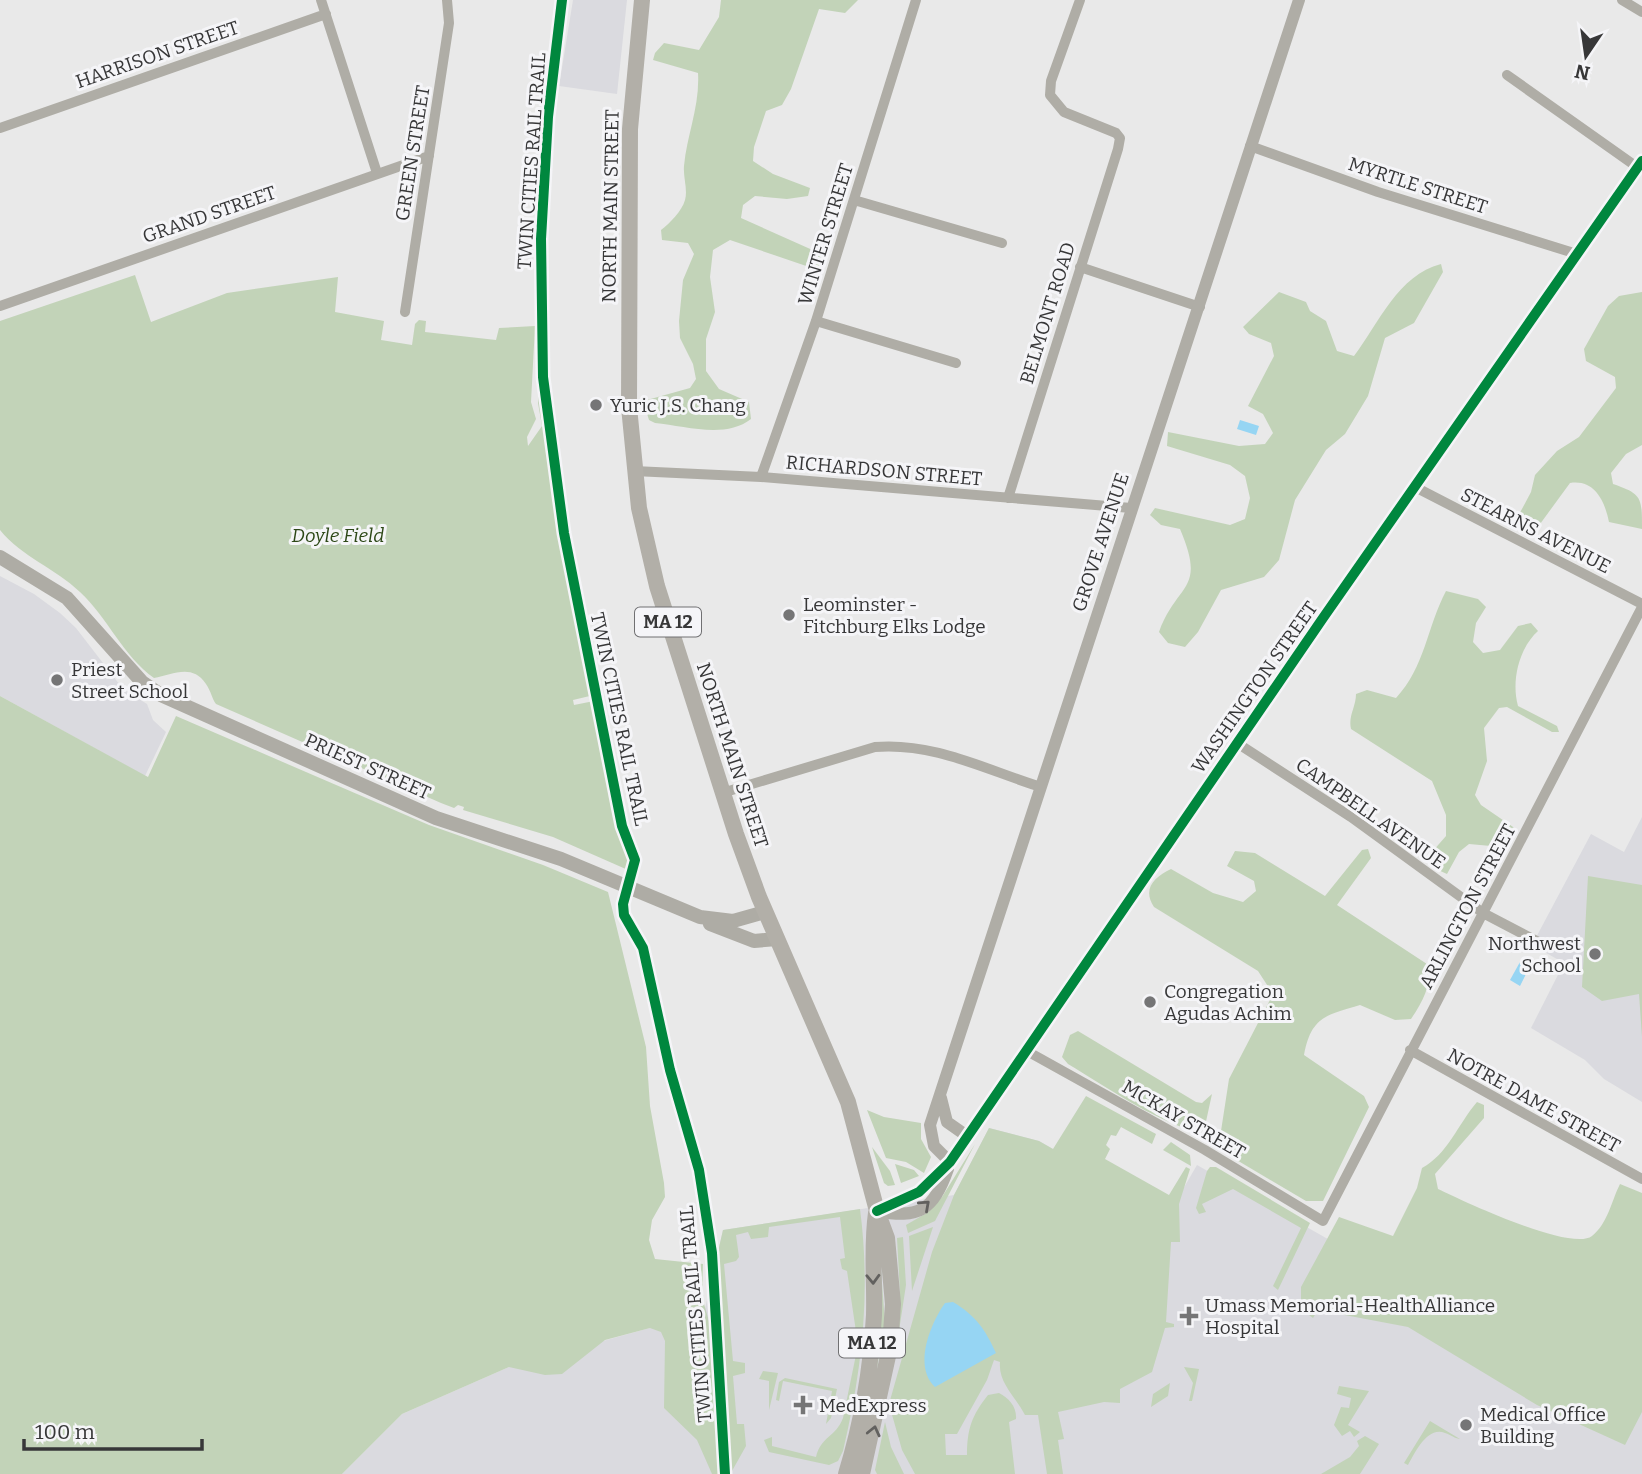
<svg xmlns="http://www.w3.org/2000/svg" width="1642" height="1474" viewBox="0 0 1642 1474" font-family="Bitter,serif">
<style>
.built{fill:#dadadf}
.green{fill:#c2d3b8}
.water{fill:#96d5f3}
.lines{fill:none;stroke-linecap:round;stroke-linejoin:round}
.minor{stroke:#afada6;stroke-width:10}
.tertiary{stroke:#afada6;stroke-width:12}
.secondary{stroke:#aeaca5;stroke-width:14}
.primary{stroke:#b2afa8;stroke-width:16}
.cycleway-casing{stroke:#f5f5f8;stroke-width:15}
.cycleway{stroke:#00873e;stroke-width:10}
.oneway{stroke:#61605e}
.oneway2{stroke:#62615f}
.poi-dot{fill:#757576;stroke:#f5f5f8;stroke-width:2.5}
.labels{text-anchor:middle;stroke-width:6;stroke-linejoin:round;paint-order:stroke}
.shield{fill:#f5f5f8;stroke:#707072;stroke-width:2}
.shield-label{font-size:18px;font-weight:bold;fill:#373738}
.street-label{font-size:19px;fill:#373738;stroke:#f5f5f8}
.poi-label{font-size:19px;fill:#373738;stroke:#f5f5f8;text-anchor:start}
.park-label{font-size:19px;font-style:italic;fill:#2d4817;stroke:#f5f5f8}
</style>
<rect width="100%" height="100%" fill="#e9e9e9"/>
<path class="built" d="M573 0H627L617 94 559 86Z
M0 576 34 594 60 613 76 628 123 689 147 704 153 720 166 732 145 776 0 696Z
M1642 817V1102L1604 1079 1585 1060 1531 1028 1564 963 1532 945 1591 834 1624 852Z
M989 1128 1039 1141 1168 1215 1197 1165 1605 1396 1642 1334V1474H342L402 1414 509 1367 704 1313 723 1230 954 1195Z"/>
<path class="green" d="M721 0H858L845 13 819 9 791 89 782 105 766 111 754 147 753 161 773 174 810 188 808 196 787 199 755 196 743 205 741 218 817 252 824 263 815 269 730 240 713 250 710 277 715 312 706 339V371L719 389 749 402 751 419C726 439 685 426 655 423L649 420 645 407 647 400 690 388 696 379 693 364 680 338 679 321 683 280 694 254 688 243 662 240 661 230C670 223 682 211 685 200 688 190 683 177 684 166 687 134 700 106 698 73L653 60 655 53 664 43 699 50 719 17Z
M1441 264 1443 272 1414 323 1385 338 1368 396 1345 434 1326 450 1295 500 1279 560 1264 577 1221 590 1198 632 1185 647 1168 643 1159 632C1177 582 1207 592 1180 529L1161 525 1150 515 1155 508 1230 525 1245 519 1250 498 1245 476 1230 465 1167 446 1168 432 1239 446 1265 444 1273 433 1263 414 1248 406 1274 356 1271 343 1249 334 1243 327 1279 292 1306 302 1310 311 1326 321 1337 351 1354 356C1379 323 1398 275 1441 264Z
M135 275 151 322 227 293 338 277 335 312 384 321 381 340 412 345 415 324 419 320 426 321 425 332 496 340 499 328 535 326 531 402 536 419 527 437 528 446 542 426 538 403 539 388 561 535 594 695 573 700 574 705 594 701 618 826 631 859 628 870 553 837 463 810 464 807 458 805 454 808 441 803 216 704C212 699 211 691 206 684 192 663 172 675 154 678 123 656 108 618 80 592 55 568 22 557 0 530V321Z
M1642 292V445L1626 454 1611 473 1613 484C1642 494 1642 497 1642 529L1609 522C1605 502 1595 479 1570 483L1532 535 1518 528 1515 522 1531 492 1535 475 1557 451 1579 437 1616 388 1615 377 1586 361 1584 349 1608 306 1619 296Z
M1446 591 1478 599 1486 607 1476 623 1473 642 1483 653 1500 650 1518 626 1531 623 1538 631C1519 648 1511 681 1518 706L1557 726 1559 732H1552L1507 707 1499 708 1484 728 1487 761 1475 795 1481 805 1516 829 1502 847 1469 844 1459 852 1447 874 1436 869 1431 862 1432 852 1446 836V815L1432 781 1351 729C1348 716 1356 707 1356 694L1367 690 1396 698C1425 667 1427 627 1446 591Z
M0 696 148 777 176 716 429 825 543 865 608 892 646 1047 650 1106 664 1183 665 1197 652 1220 649 1240 655 1259 703 1264 702 1297 711 1328 720 1474H712L697 1440 664 1408 665 1341 661 1332 650 1328 605 1340 562 1374 545 1375 509 1367 402 1414 342 1474H0Z
M1368 849 1371 858 1337 905 1430 966C1430 988 1423 1001 1411 1019L1395 1020 1360 1005C1326 1015 1311 1017 1304 1055L1364 1096 1369 1107 1323 1201H1306L1235 1159 1219 1144 1229 1079 1273 994 1258 971 1154 907C1142 889 1154 877 1171 869L1213 893 1243 902 1256 891 1254 881 1227 866 1235 851 1255 853 1325 896 1362 850Z
M1588 876 1642 885V1037L1639 994 1602 1001 1582 987Z
M1078 1031 1196 1102 1202 1103 1212 1094 1205 1126 1196 1132C1150 1118 1108 1088 1068 1064L1062 1057 1070 1035Z
M1086 1096 1156 1134 1152 1144 1121 1127 1116 1136 1111 1135 1106 1145 1110 1149 1105 1159 1169 1195 1186 1167 1190 1169 1179 1204 1180 1242H1171L1166 1322 1174 1324V1327L1165 1328 1152 1372 1120 1389V1403L1104 1402 1058 1412 1064 1439 1058 1440 1063 1474H1047L1038 1415H1025C1016 1397 998 1383 1000 1362L994 1360 987 1380 957 1434H945L946 1455H967C967 1429 972 1415 988 1395L999 1393C1009 1398 1017 1407 1016 1419L1009 1422 1015 1474H915L902 1450 889 1404 932 1252 954 1195 989 1128 1039 1141 1053 1149Z
M1477 1102 1484 1105V1118L1435 1174 1438 1189C1463 1201 1571 1252 1592 1236 1608 1223 1611 1202 1620 1184L1642 1193V1412L1625 1445 1537 1405 1408 1327 1318 1310 1313 1318 1301 1309V1287L1339 1217 1393 1236 1417 1188 1422 1168C1448 1154 1458 1124 1477 1102Z
M867 1110 884 1117 921 1123V1139L931 1157 924 1173 906 1162 886 1158Z
M1171 1142 1190 1155 1191 1166 1163 1150Z
M975 1144 935 1221 908 1233 906 1225 925 1214 942 1197Z
M872 1147 890 1171 895 1185 888 1186 884 1183Z
M895 1164 914 1170 919 1176 901 1183Z
M1216 1167 1310 1223 1278 1290 1273 1286 1301 1228 1233 1189 1202 1204 1206 1212 1199 1214 1196 1208 1207 1171 1210 1167Z
M860 1209C871 1293 862 1370 843 1451L838 1461 829 1465 769 1452 764 1440 772 1437V1446L816 1457C821 1436 836 1437 843 1418L858 1345 847 1271 842 1269 840 1259 845 1258 840 1217 769 1227 768 1237 751 1239 748 1232 736 1235 739 1257 736 1261 724 1264 733 1361 745 1363V1373L733 1376 737 1424H744L746 1446 732 1471 728 1470 725 1349 717 1256 723 1230Z
M933 1227 912 1291 909 1236Z
M903 1237 906 1285 897 1344 900 1293 897 1238Z
M879 1244 885 1323 874 1385Z
M1184 1367 1199 1369 1192 1401H1189L1193 1383Z
M763 1371 778 1373 769 1410V1381L759 1379Z
M785 1378 837 1389 831 1418 826 1424 832 1391 783 1381 779 1401 776 1400 779 1382Z
M1170 1383 1168 1396 1151 1407 1153 1394Z
M1339 1386 1369 1391 1348 1425 1360 1432 1354 1437 1350 1431 1342 1436 1334 1425 1341 1407 1349 1408 1351 1398 1337 1394Z
M1430 1421 1460 1439C1456 1439 1451 1435 1445 1433 1427 1426 1415 1453 1408 1465L1404 1463Z
M885 1422 891 1447 904 1474H877L875 1470Z
M1365 1436 1379 1444 1360 1474H1321L1350 1457 1359 1446 1357 1441Z"/>
<path class="water" d="M1240 420 1259 426 1256 435 1237 429Z
M1520 962 1529 968 1520 986 1510 980Z
M953 1302C976 1316 985 1329 996 1353L935 1387C913 1367 930 1324 945 1303Z"/>
<g class="lines">
<path class="minor" d="M321 0 377 173
M1622 0 1642 12
M1507 75 1637 167
M0 128 326 14
M1250 146 1378 192 1577 254
M854 200 1002 243
M1080 267 1200 307
M0 306 429 156
M405 312 449 23 447 0
M816 321 956 363
M634 471 761 477 1131 508
M761 477 816 321 916 0
M1415 487 1642 604
M1008 498 1118 149 1120 138 1116 133 1064 112 1050 95 1051 81 1080 0
M1237 743 1351 817 1483 913 1548 947
M722 793 875 747C934 742 986 770 1041 787
M1025 1050 1205 1150 1323 1221 1642 607
M1410 1050 1642 1179"/>
<path class="tertiary" d="M941 1098 947 1122 967 1136
M950 1162 934 1146 930 1125 1299 0
M877 1211 919 1192 950 1162 1323 618 1642 161
M877 1211C919 1219 933 1211 948 1169"/>
<path class="secondary" d="M0 557 67 598 142 682 161 695 436 818 561 859 700 917 733 921 765 912
M710 924 754 941 777 939"/>
<path class="primary" d="M642 0 630 129 629 407 639 508 657 586 736 834 759 897 848 1102 877 1211 887 1238 893 1304 890 1347 862 1474
M846 1474C862 1422 871 1369 874 1315 875 1281 871 1248 876 1213"/>
<g class="cycleway-casing">
<path id="cycleway" d="M562 0 548 117 541 239 543 377 564 533 622 826 635 860 623 904 624 915 643 948 670 1070 699 1170 712 1253 725 1474
M877 1211 919 1192 950 1162 1323 618 1642 161"/>
</g>
<use href="#cycleway" class="cycleway"/>
</g>
<defs><path id="oneway-chevron" d="M-2-3.5L2.5 0L-2 3.5" fill="none" stroke-width="1.6" stroke-linecap="round" stroke-linejoin="round" transform="scale(1.75)"/></defs>
<use class="oneway" href="#oneway-chevron" transform="translate(925 1205) rotate(-42)"/>
<g class="oneway2">
<use href="#oneway-chevron" transform="translate(873 1279) rotate(88)"/>
<use href="#oneway-chevron" transform="translate(874 1431) rotate(-77)"/>
</g>
<g class="poi-dot">
<circle cx="596" cy="405" r="7"/>
<circle cx="789" cy="615" r="7"/>
<circle cx="57" cy="680" r="7"/>
<circle cx="1595" cy="954" r="7"/>
<circle cx="1150" cy="1002" r="7"/>
<path d="M1185.5 1305.5h7v7h7v7h-7v7h-7v-7h-7v-7h7z"/>
<path d="M799.5 1394.5h7v7h7v7h-7v7h-7v-7h-7v-7h7z"/>
<circle cx="1466" cy="1425" r="7"/>
</g>
<g class="labels">
<g class="shield">
<rect x="635" y="607.5" width="66" height="29" rx="5"/>
<rect x="839" y="1328.5" width="66" height="29" rx="5"/>
</g>
<g class="shield-label">
<text x="668" y="628">MA 12</text>
<text x="872" y="1349">MA 12</text>
</g>
<g class="street-label">
<text transform="translate(157 54) rotate(-19)" y="7">HARRISON STREET</text>
<text transform="translate(412 153) rotate(-81)" y="7">GREEN STREET</text>
<text transform="translate(531 161) rotate(-86)" y="7">TWIN CITIES RAIL TRAIL</text>
<text transform="translate(1418 185) rotate(18)" y="7">MYRTLE STREET</text>
<text transform="translate(610 206) rotate(-89)" y="7">NORTH MAIN STREET</text>
<text transform="translate(209 214) rotate(-19)" y="7">GRAND STREET</text>
<text transform="translate(825 234) rotate(-73)" y="7">WINTER STREET</text>
<text transform="translate(1047 313) rotate(-73)" y="7">BELMONT ROAD</text>
<text transform="translate(884 470) rotate(5)" y="7">RICHARDSON STREET</text>
<text transform="translate(1536 530) rotate(27)" y="7">STEARNS AVENUE</text>
<text transform="translate(1100 542) rotate(-72)" y="7">GROVE AVENUE</text>
<text transform="translate(1254 687) rotate(-55)" y="7">WASHINGTON STREET</text>
<text transform="translate(620 719) rotate(78)" y="7">TWIN CITIES RAIL TRAIL</text>
<text transform="translate(733 755) rotate(72)" y="7">NORTH MAIN STREET</text>
<text transform="translate(368 766) rotate(24)" y="7">PRIEST STREET</text>
<text transform="translate(1371 813) rotate(35)" y="7">CAMPBELL AVENUE</text>
<text transform="translate(1467 906) rotate(-62)" y="7">ARLINGTON STREET</text>
<text transform="translate(1534 1100) rotate(29)" y="7">NOTRE DAME STREET</text>
<text transform="translate(1184 1119) rotate(30)" y="7">MCKAY STREET</text>
<text transform="translate(695 1314) rotate(-95)" y="7">TWIN CITIES RAIL TRAIL</text>
</g>
<g class="poi-label">
<text x="610" y="412">Yuric J.S. Chang</text>
<text x="803" y="611">Leominster -<tspan x="803" dy="22">Fitchburg Elks Lodge</tspan></text>
<text x="71" y="676">Priest<tspan x="71" dy="22">Street School</tspan></text>
<text x="1581" y="950" text-anchor="end">Northwest<tspan x="1581" dy="22">School</tspan></text>
<text x="1164" y="998">Congregation<tspan x="1164" dy="22">Agudas Achim</tspan></text>
<text x="1205" y="1312">Umass Memorial-HealthAlliance<tspan x="1205" dy="22">Hospital</tspan></text>
<text x="819" y="1412">MedExpress</text>
<text x="1480" y="1421">Medical Office<tspan x="1480" dy="22">Building</tspan></text>
</g>
<g class="park-label">
<text x="338" y="542">Doyle Field</text>
</g>
</g>
<g transform="translate(1586 56) rotate(193)" stroke="#f5f5f8" stroke-width="5" paint-order="stroke">
<path d="M0-5L12 26L0 18L-12 26Z" fill="#373738"/>
<text y="-10" font-size="19" font-weight="bold" text-anchor="middle" fill="#373738">N</text>
</g>
<path d="M24 1439v10h178v-10" fill="none" stroke="#373738" stroke-width="3.5"/>
<text x="35" y="1439" font-size="21" fill="#373738" stroke="#f5f5f8" stroke-width="5" paint-order="stroke">100 m</text>
</svg>
